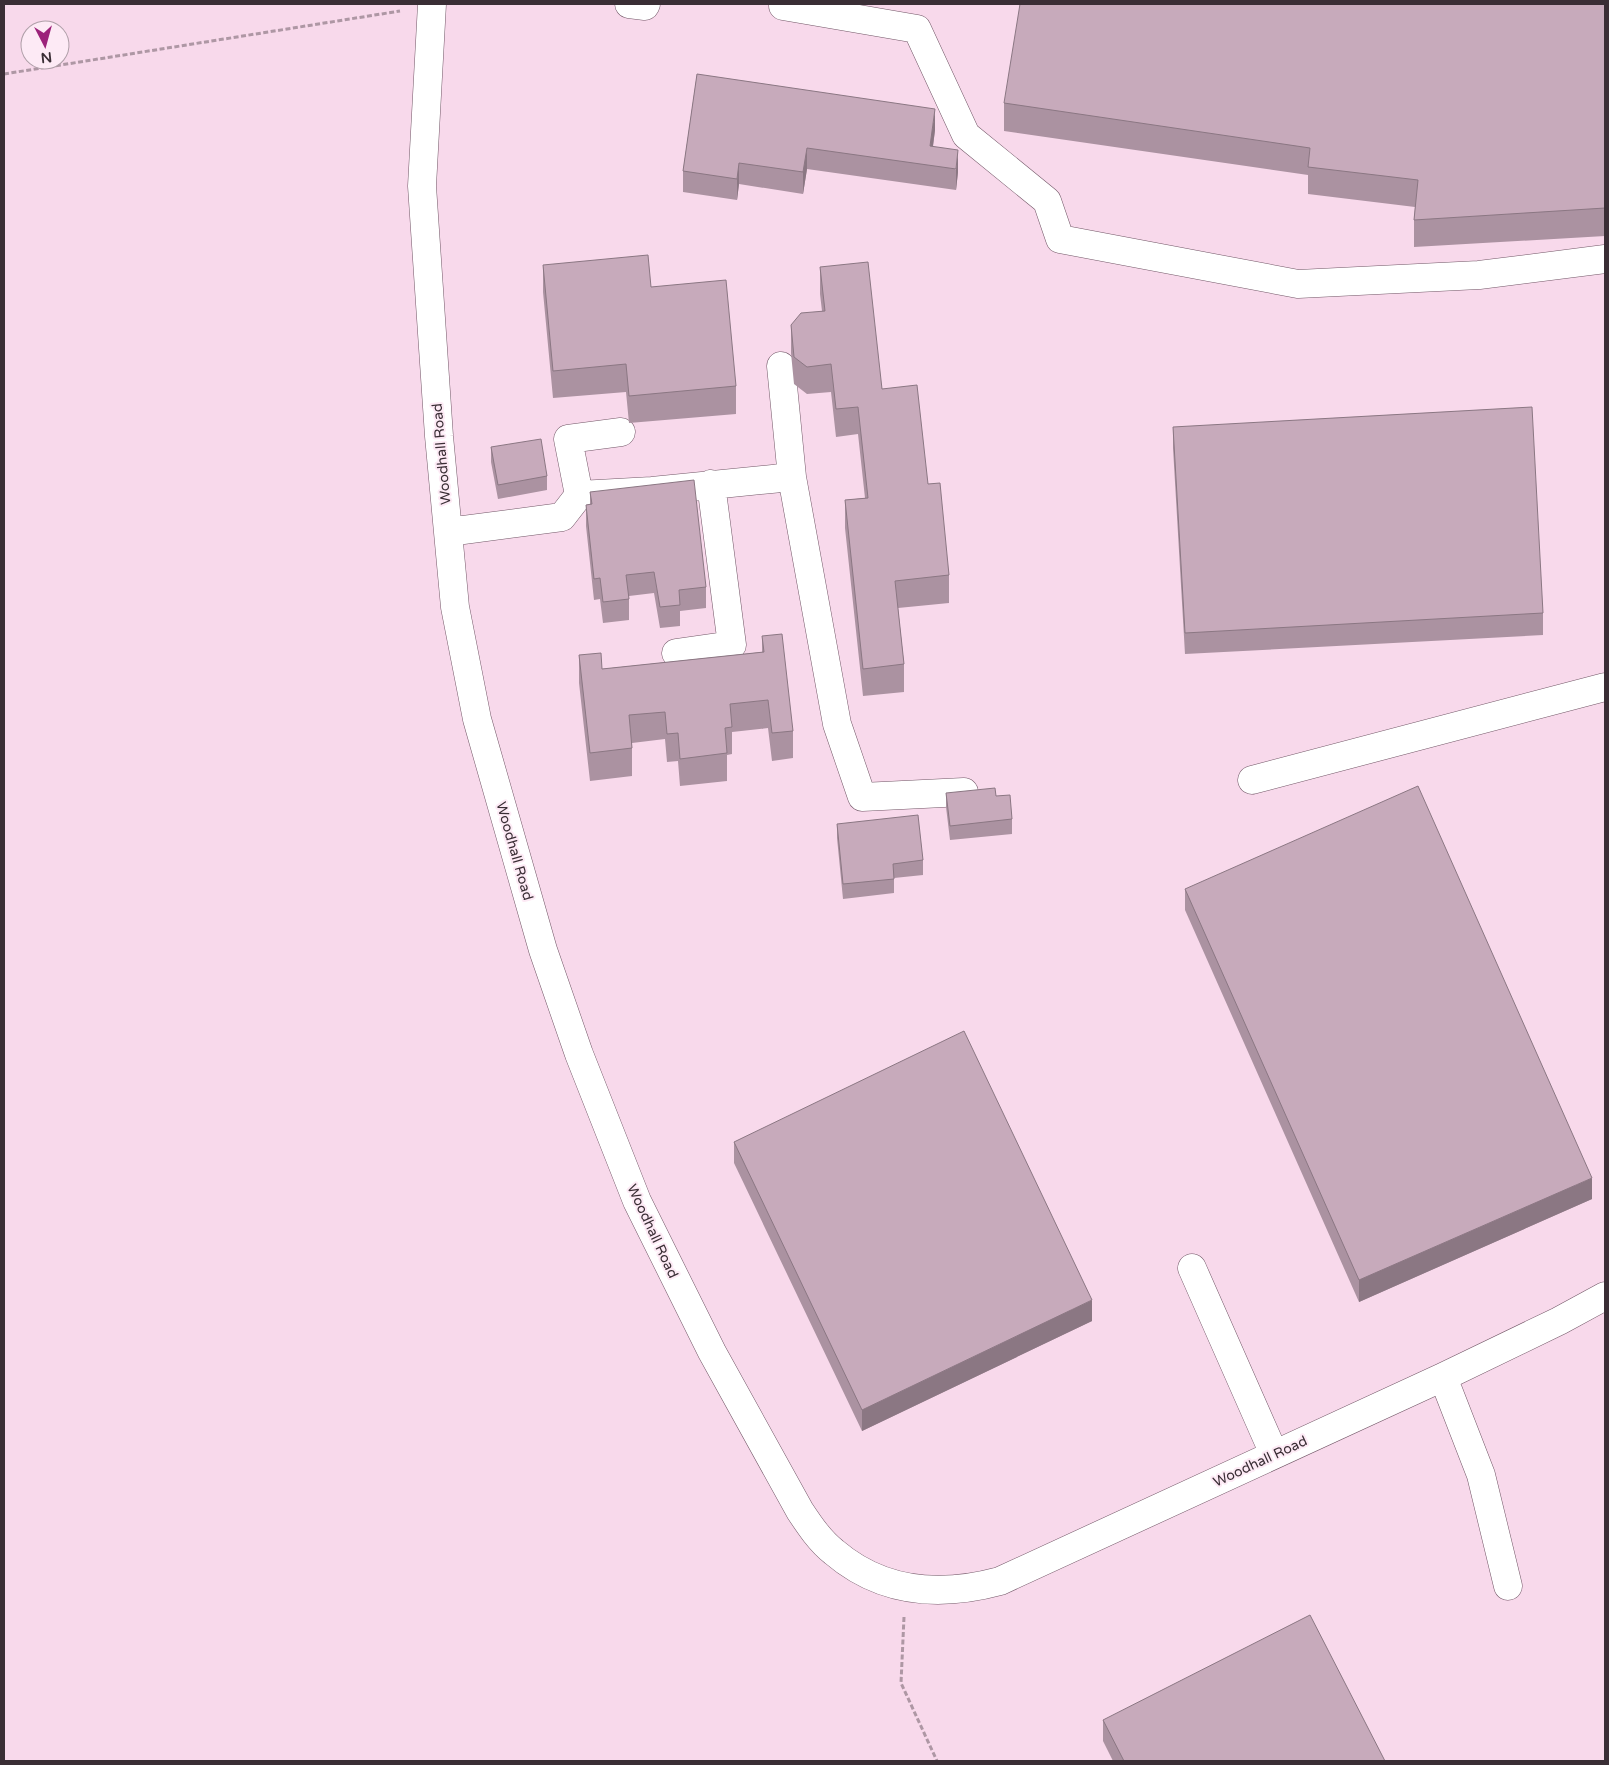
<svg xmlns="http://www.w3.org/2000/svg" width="1609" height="1765" viewBox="0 0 1609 1765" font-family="'Varela Round',sans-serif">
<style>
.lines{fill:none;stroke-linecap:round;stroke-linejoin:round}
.minor-casing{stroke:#725767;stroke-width:29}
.path{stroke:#ae97a4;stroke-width:3;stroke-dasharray:5 2.5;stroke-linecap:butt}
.minor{stroke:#fff;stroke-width:28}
.wall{fill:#ab92a1}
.shaded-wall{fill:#8b7783}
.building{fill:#c7aabb;stroke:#8b7783}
.labels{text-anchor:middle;stroke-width:4;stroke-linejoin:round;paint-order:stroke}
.street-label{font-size:14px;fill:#3a2e35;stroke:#fdeaf5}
</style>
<rect width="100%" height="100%" fill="#f8d9eb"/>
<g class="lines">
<g class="minor-casing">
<path id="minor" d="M432 4 422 186 439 436 455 607 477 719 543 950 579 1054 637 1201 712 1352 800 1511C810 1526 820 1541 834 1552 883 1594 941 1597 1000 1581L1443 1377 1559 1321 1605 1296
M629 4 645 6 646 4
M783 4V6L917 29 966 135 1047 201 1060 239 1298 284 1479 275 1605 259
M781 366 792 477 837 724 862 797 964 792
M579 495 568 439 621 432
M448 532 562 517 579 495 652 491 792 477
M676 653 732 645 711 484
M1252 780 1605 687
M1192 1268 1274 1454
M1443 1377 1481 1475 1508 1586"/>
</g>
<path class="path" d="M4 74 400 11
M904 1617 901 1683 937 1761"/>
<use href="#minor" class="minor"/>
</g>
<path class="wall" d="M1605 4V236L1414 247V220L1415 207 1308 194V175L1004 131V103Z
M697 74 935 130 933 147 958 172 956 190 807 169 803 194 739 184 737 200 683 192V171Z
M543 265 651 287 736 386V414L629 423 626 392 553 398 543 292Z
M820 267 882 389 928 484 949 575V603L898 608 904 664V692L863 696 845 528V500L865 498 858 434 836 437 831 392 807 394 794 384 791 353V325L822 311 820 294Z
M1173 427 1543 613V635L1185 654 1173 448Z
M491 447 547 476V490L498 499 491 462Z
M590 492 706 587V608L680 611V626L660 628 654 593 629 596V620L603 623 600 599 594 600 586 526V505L590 504Z
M762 636 793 731V758L772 761 768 728 732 732V754L727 755V781L680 786 678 761 667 762 665 739 632 743V776L590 781 579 683V655L602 669 762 652Z
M946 793 996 796 1012 819V834L950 840 946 807Z
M837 824 923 860V875L894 878V893L843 899 837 838Z
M1185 889 1592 1199 1359 1302 1185 910Z
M734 1142 1092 1321 862 1431 734 1163Z
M1103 1720 1385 1761H1113L1103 1741Z"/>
<path class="shaded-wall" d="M935 109V130L930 167V146Z
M807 148V169L803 194V172Z
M958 150V172L956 190V169Z
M739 163V184L737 200V179Z
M1592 1178V1199L1359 1302V1280Z
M1092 1300V1321L862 1431V1410Z"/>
<path class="building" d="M1020 4H1605V208L1414 220 1418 180 1308 167 1310 148 1004 103Z
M697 74 935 109 930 146 958 150 956 169 807 148 803 172 739 163 737 179 683 171Z
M648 255 651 287 726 280 736 386 629 396 626 364 553 371 543 265Z
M868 262 882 389 917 385 928 484 940 483 949 575 895 581 904 664 863 669 845 500 868 498 858 407 836 409 831 364 807 367 794 357 791 325 801 313 825 311 820 267Z
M1532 407 1543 613 1185 633 1173 427Z
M541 439 547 476 498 485 491 447Z
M694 480 706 587 679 590 680 605 660 607 654 572 626 575 629 599 603 602 600 578 594 579 586 505 592 504 590 492Z
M782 634 793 731 772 733 768 700 730 704 732 727 725 728 727 753 680 759 678 733 667 734 665 712 629 715 632 748 590 753 579 655 601 653 602 669 764 652 762 636Z
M1418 786 1592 1178 1359 1280 1185 889Z
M995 788 996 796 1010 795 1012 819 950 826 946 793Z
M918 815 923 860 893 864 894 879 843 884 837 824Z
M964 1031 1092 1300 862 1410 734 1142Z
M1310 1615 1385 1761H1124L1103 1720Z"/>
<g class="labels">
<g class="street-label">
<text transform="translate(441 454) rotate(-95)" y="5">Woodhall Road</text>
<text transform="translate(515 851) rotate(74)" y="5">Woodhall Road</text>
<text transform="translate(653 1231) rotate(65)" y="5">Woodhall Road</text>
<text transform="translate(1260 1461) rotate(-25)" y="5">Woodhall Road</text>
</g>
</g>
<rect width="1609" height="1765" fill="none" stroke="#3a2e35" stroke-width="10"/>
<g transform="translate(45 45) rotate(174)"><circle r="24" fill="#fdeaf5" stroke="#af9fa8"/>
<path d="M0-4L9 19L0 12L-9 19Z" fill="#9c227a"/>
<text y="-8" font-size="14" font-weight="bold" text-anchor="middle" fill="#3a2e35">N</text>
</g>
</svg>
